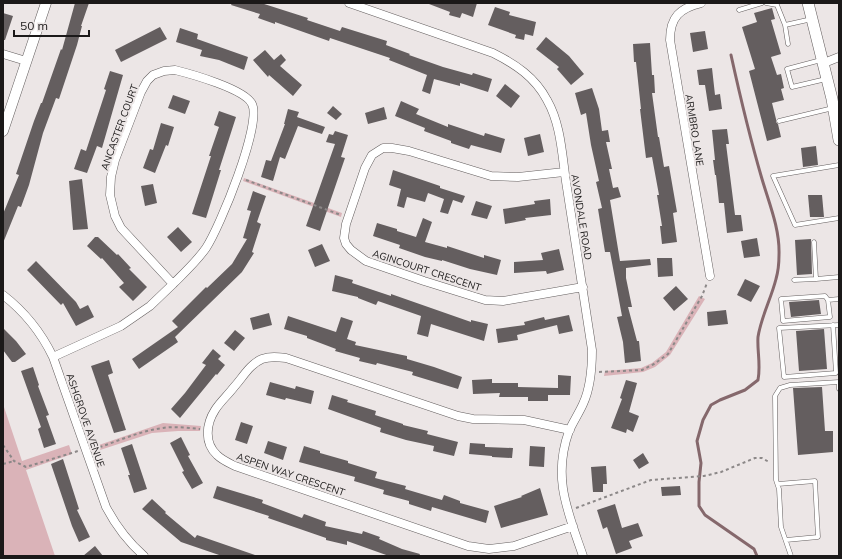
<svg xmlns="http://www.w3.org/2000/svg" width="842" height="559" viewBox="0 0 842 559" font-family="Mulish,sans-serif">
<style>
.green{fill:#dab3b8}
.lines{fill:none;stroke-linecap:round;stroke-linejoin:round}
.stream{stroke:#85686c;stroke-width:3}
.building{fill:#645e5f}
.service-casing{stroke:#645f5f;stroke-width:5}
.minor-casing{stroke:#645f5f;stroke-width:9}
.tertiary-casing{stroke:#645f5f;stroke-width:11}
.secondary-casing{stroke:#645f5f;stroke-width:12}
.path{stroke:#8c8888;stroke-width:2;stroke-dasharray:3 3;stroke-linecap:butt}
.service{stroke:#fff;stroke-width:4}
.minor{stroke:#fff;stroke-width:8}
.tertiary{stroke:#fff;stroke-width:10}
.secondary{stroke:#fff;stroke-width:11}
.labels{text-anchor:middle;stroke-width:4;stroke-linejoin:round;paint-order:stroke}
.street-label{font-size:10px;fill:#1b1919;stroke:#ece6e6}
</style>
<rect width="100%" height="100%" fill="#ece6e6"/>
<path class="green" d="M244 178 342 213 341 217 243 181Z
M699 296 705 299 670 355 655 367 643 372 604 376 605 371 641 368 652 363 666 352Z
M3 404 22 461 69 445 72 454 26 470 55 556H3Z
M163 423 201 426 200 431H178L152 433 94 452 93 447Z"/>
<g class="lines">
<path class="stream" d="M731 55C740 96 750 138 762 179 769 203 780 229 779 255 779 263 778 272 776 279 771 299 761 317 758 337 757 351 761 365 758 380L745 390 720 400 711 405 703 420 697 441 701 463 699 482V506L705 515 754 549 757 556"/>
</g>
<path class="building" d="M75 3H89L81 26H82L77 45 59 99 56 98 43 133 29 185 21 207 18 206 3 243V214L19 175 16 174 34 121 41 103H42L61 49 62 50Z
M232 3H261L308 18 307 20 340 31 342 27 387 41 386 45 410 54 409 55 443 67 472 75 473 73 492 79 488 92 460 83V86L434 79 430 94 422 91 427 75 389 60 390 58 330 38 329 41 275 22V24L258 18 260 14 231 5Z
M429 3H477L473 17 462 13 460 18 449 15 450 12 429 4Z
M495 7 510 12 509 15 536 22 533 36 525 34 524 40 515 38 516 35 488 25Z
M772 8 775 19 771 20 781 54 771 57 777 75 781 74 784 88 781 89 784 100 772 103 776 119V122L778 124 781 137 767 141 749 71 755 69 742 27 757 22 754 13Z
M3 13 13 16 5 40H3Z
M160 27 167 39 121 62 115 50Z
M180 28 198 34 197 39 248 57 244 70 219 60 200 56 202 50 176 42Z
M705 31 708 49 693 52 690 33Z
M546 37 569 56 584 74 571 85 557 69 559 67 536 49Z
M650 43 652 75H654L655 93H652L658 137H659L664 167 669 166 677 212 673 213 677 242 662 244 660 226H662L657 195H659L652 157 646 158 644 142 640 109H641L636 62H634L633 44Z
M265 50 274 60 281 54 286 60 280 66 302 85 293 96 269 75 268 77 253 60Z
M712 68 715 95 720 94 722 109 709 111 705 85H699L697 70Z
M110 71 123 75 102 148 97 146 87 173 74 169 81 149 86 151 106 90 104 89Z
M505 84 520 96 511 108 496 96Z
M592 88 599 109 602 131 608 130 610 142H606L612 169H609L613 188 618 187 621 197 610 200 620 261 650 259 651 265 626 268V278L632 307H628L637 341H639L641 361 625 363 623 342 617 317 622 316 610 252H605L598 209 602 208 596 182 599 181 591 145 586 113 581 115 575 93Z
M173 95 190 101 185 114 168 108Z
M401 101 419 109 416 114 448 127V124L484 136 485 133 505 139 501 153 471 145 469 149 451 143V141L424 131 425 128 395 116Z
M333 106 342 114 336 120 327 113Z
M384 107 387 119 368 124 365 113Z
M288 109 299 112 297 117 325 127 322 134 298 126 285 159 280 157 273 181 261 177 266 160 271 161 285 124H284Z
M219 111 236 117 219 170H221L206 218 192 214 211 156H209L219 127 214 125Z
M161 123 174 127 168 146 166 145 155 173 143 168 150 149 153 150Z
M727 129 729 144H726L735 215H741L743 231 727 233 724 203H719L716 175H715L713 160H715L712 130Z
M335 131 348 135 341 157 345 158 320 231 306 226 335 144 326 142 329 134 333 135Z
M540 134 544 152 528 156 524 138Z
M816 146 818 165 803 167 801 148Z
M393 170 440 186V188L465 196 462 203 453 200 448 214 440 212 444 199 428 193 425 202 407 197 404 208 397 206 401 189 389 185Z
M82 179 88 229 73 230 69 181Z
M153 184 157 203 145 206 141 186Z
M253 191 266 196 257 222 261 224 252 252 254 253 242 272 175 337 178 342 139 369 132 359 178 327 172 321 206 287 207 288 232 264 247 239 243 238 251 211 247 210Z
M808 195H822L824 217H810Z
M550 199 551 215 525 218 526 220 505 224 503 209 535 204 534 201Z
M476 201 492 206 487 219 471 215Z
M423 218 432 222 425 242 447 248V246L484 258V255L501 260 497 275 470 269 442 260V261L425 257 399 248 400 245 373 236 377 223 397 229V231L416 237Z
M178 227 192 242 181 252 167 237Z
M95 237H98L117 255 118 254 131 268 129 269 147 287 133 301 119 287 124 283 102 258 101 259 87 246Z
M757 238 760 256 744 258 741 241Z
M811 239 812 274 797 275 795 240Z
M322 244 330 261 315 267 308 250Z
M559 249 564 270 547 274 546 271 514 273V262L543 260 541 253Z
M657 258H672L673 276 658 277Z
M36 261 76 302 80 309 88 305 94 317 76 326 63 303 61 305 27 270Z
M335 275 353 280 352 283 391 296V294L471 322V320L488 324 484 341 431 324 428 337 417 334 421 316 378 301 376 305 358 298V297L332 291Z
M745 279 760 286 751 302 737 295Z
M676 286 688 299 674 311 663 298Z
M819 300 821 314 791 317 789 302Z
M726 310 728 324 708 326 707 312Z
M269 313 272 325 253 330 250 318Z
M569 315 573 331 559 334 557 325 517 335 518 340 498 343 496 329 525 325 524 322 544 317 545 320Z
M288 316 336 332 341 317 353 321 347 339 356 342 355 345 407 356V359L434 367 462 377 458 389 412 375 413 372 377 363 376 365 359 361 360 358 335 351 336 349 307 338V336L284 329Z
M3 328 16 341 26 354 15 362H12L3 350Z
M824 329 827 369 799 371 796 331Z
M235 330 245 338 234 351 224 343Z
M213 349 221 356 218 359 225 365 217 375 216 374 180 418 171 409 185 393 206 365 202 363Z
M109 360 113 373 108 375 126 430 114 433 91 366Z
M33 367 39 385 38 386 49 415 46 416 56 444 44 448 38 429 41 427 21 371Z
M558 375 571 376 570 395H548V401H528V397H499L500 393 473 394 472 380 492 379V383H518V387L558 388Z
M626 380 637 383 629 412 639 416 633 432 627 429 626 433 611 428 622 399 620 398Z
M270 382 295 389 296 386 314 391 311 404 286 398 285 400 266 395Z
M822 387 825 431H833V452L798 455 793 388Z
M332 395 348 400 347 402 376 411 375 415 403 424V425L428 431 427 434 458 442 454 456 433 451 434 446 406 440 380 432 381 428 328 409Z
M241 422 253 426 247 444 235 440Z
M181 437 190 455 188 456 203 483 192 489 182 472 184 471 170 443Z
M268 441 287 447 283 460 264 453Z
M470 443 485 444V447L513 448 512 458 492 457V456L469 454Z
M132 444 147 489 134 493 128 475H130L121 448Z
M304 446 320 451V453L348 461V463L377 472 375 478 406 486 405 489 442 500 444 495 460 501V503L489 511 486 523 432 507 431 511 409 504V501L383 494 384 490 354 481 355 477 299 462Z
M530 446 545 447 544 467 529 466Z
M643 453 649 463 639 469 633 460Z
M63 459 79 509 77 510 90 537 79 542 72 526 51 464Z
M606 466 607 484H603V492H593L591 467Z
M217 486 263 500 262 503 302 518 304 514 326 522 325 526 362 534 363 531 380 537 379 539 402 549 420 554 419 556H389L347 541V545L326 540V538L268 518 269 516 213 498Z
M680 486 681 495 662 496 661 487Z
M540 488 548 515 501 528 494 506 522 497 521 496Z
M152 499 166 512 165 513 195 538 197 535 255 555V556H222L181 542 142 509Z
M615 504 622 528 638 523 643 536 629 541 632 548 616 554 607 527 603 529 597 510Z
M95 546 103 556H83Z"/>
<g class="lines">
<g class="service-casing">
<path id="service" d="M766 3 777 5 785 25
M739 10 762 3
M788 44 785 25 812 19
M821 60 787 69 792 87 826 79
M779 121 833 108
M839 165 773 176 795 225 839 218
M814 242 816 279 839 277
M794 280 816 279
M828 300 830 317 783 321 781 299 825 296 828 300 839 299
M833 325 836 373 784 377 779 328 839 325
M778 484 815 481 818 537 786 540
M791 556 781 527 779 489 776 480 775 396 780 388 790 385 839 382V389"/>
</g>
<g class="minor-casing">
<path id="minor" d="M349 3 493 53C515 64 535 77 547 100 562 126 562 159 567 188 575 242 584 296 592 350 592 368 591 387 583 404 579 413 573 422 569 431 552 478 568 512 583 556
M701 3C680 8 670 17 670 40L710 276
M3 54 26 61
M824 63 839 57
M175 70C191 74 245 89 252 104 262 124 220 227 206 248 197 261 185 272 173 284L121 228 115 216 110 195 111 177 115 160 141 92 147 81 153 75 164 71Z
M564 172 518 177 491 176 409 151 392 148H383L372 155 365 168 346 224 344 238 346 244 351 250 366 261 424 281 485 300 503 301 583 287
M3 295C25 312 41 332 53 357L106 507C116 526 128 542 144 556
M53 357 121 326 150 306 173 284
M570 430 524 420 473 419 458 416 286 358C278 357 270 356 262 359 250 364 243 377 234 387 228 395 220 402 215 410 206 424 204 443 217 455 222 460 229 463 235 466L468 546 489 549 514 546 573 526"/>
</g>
<g class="tertiary-casing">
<path id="tertiary" d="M3 131 46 3"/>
</g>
<g class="secondary-casing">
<path id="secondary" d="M808 3 832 99 839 140"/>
</g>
<path class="path" d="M246 180 341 215
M599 372 642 370 654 364 668 354 702 296 707 283
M3 445 14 461 26 467 78 451
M94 449C116 442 139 431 163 428 175 426 188 428 200 429
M3 464 14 461
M576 508 651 480 704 476 721 472 755 458H762L769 462"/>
<use href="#service" class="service"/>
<use href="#minor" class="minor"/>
<use href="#tertiary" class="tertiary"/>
<use href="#secondary" class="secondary"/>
</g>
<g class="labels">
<g class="street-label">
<text transform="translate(119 127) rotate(-70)" y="4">ANCASTER COURT</text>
<text transform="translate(695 130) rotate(81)" y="4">ARMBRO LANE</text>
<text transform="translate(582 217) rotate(81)" y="4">AVONDALE ROAD</text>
<text transform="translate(427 270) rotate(18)" y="4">AGINCOURT CRESCENT</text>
<text transform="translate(86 420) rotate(71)" y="4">ASHGROVE AVENUE</text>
<text transform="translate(291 474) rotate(19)" y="4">ASPEN WAY CRESCENT</text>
</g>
</g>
<rect width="842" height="559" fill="none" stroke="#1b1919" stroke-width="8"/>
<path d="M14 30v6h75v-6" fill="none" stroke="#1b1919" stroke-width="2"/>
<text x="20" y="30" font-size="12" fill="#1b1919" stroke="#ece6e6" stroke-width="3" paint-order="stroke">50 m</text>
</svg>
